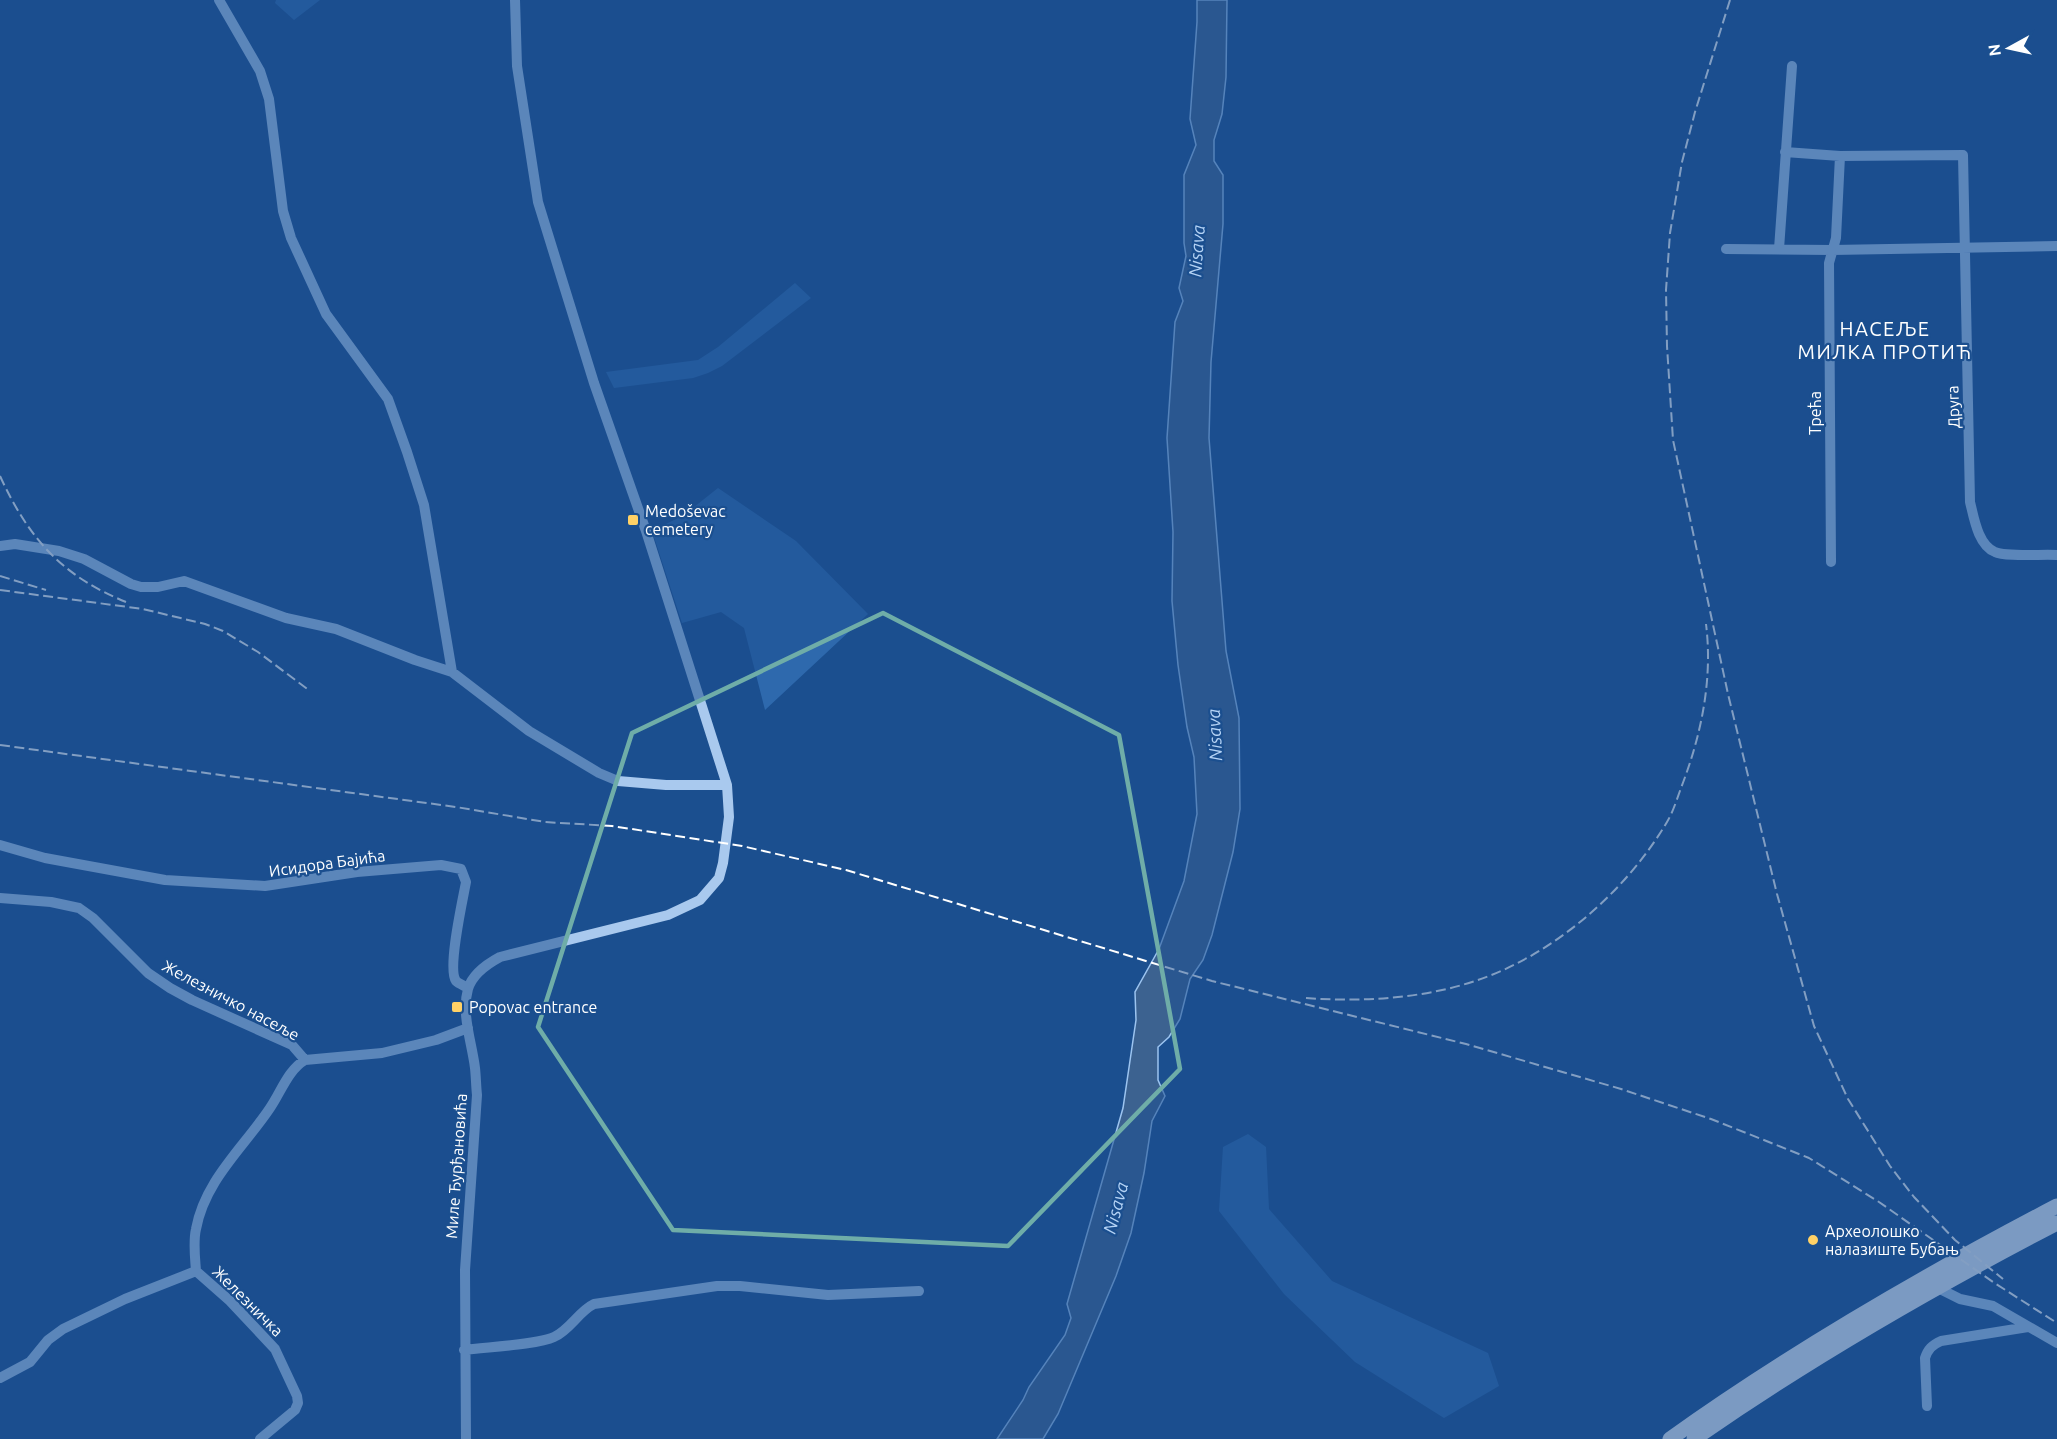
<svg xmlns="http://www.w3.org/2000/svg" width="2057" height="1439" viewBox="0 0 2057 1439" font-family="Ubuntu,sans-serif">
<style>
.green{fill:#2e69ad}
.water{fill:#3c6290;stroke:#9cc4f0;stroke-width:1.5}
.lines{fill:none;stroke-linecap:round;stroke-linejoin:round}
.minor{stroke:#a9c9ee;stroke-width:10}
.major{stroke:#f0f6ff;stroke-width:15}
.rail{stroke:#fff;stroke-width:2;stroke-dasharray:10 4.5;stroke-linecap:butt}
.marked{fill:none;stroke:#6fada8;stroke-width:4.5;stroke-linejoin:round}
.poi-dot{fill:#ffd166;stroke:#1b4f8f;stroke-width:2}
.labels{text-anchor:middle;stroke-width:4.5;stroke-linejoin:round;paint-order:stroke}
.street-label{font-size:16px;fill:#fff;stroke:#1b4f8f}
.poi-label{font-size:16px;fill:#fff;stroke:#1b4f8f;text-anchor:start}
.water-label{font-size:18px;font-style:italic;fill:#b5d3f5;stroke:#1b4f8f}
.quarter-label{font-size:20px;letter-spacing:1.5px;fill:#fff;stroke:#1b4f8f}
</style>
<rect width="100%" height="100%" fill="#1b4f8f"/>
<path class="green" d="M276 0H320L294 20 275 3Z
M795 283 811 298 722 366 708 373 693 378 614 388 606 372 698 360 718 347Z
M718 488 796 541 868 614 765 710 744 628 721 612 682 623 652 531 684 515Z
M1248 1134 1266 1147 1269 1209 1332 1281 1488 1353 1499 1386 1444 1418 1355 1362 1284 1294 1219 1211 1223 1147Z"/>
<path class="water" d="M1197 0H1227L1226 77 1222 114 1214 140V161L1223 175V224L1211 362 1209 438 1226 651 1239 718 1240 809 1233 852 1212 935 1203 960 1190 979 1180 1019 1169 1037 1158 1047V1080L1165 1096 1152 1121 1144 1173 1131 1233 1116 1276 1058 1414 1043 1439H997L1023 1400 1029 1387 1065 1335 1071 1318 1067 1304 1123 1108 1136 1020 1135 992 1159 949 1184 881 1197 814 1194 757 1187 727 1178 665 1172 601 1173 532 1167 438 1175 322 1183 301 1179 288 1186 256 1184 243V175L1196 145 1190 119 1197 22Z"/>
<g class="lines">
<path class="minor" d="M219 0 260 71 269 99 283 211 291 238 326 314 388 399 407 452 424 505 452 672
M1785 152 1840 156 1963 155 1970 502C1974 518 1978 545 1995 552 2005 557 2044 554 2057 555
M1726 249 1832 250 2057 246
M1779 249 1792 66
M0 546 15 544 59 551 84 559 131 584 141 587H158L184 581 286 618 336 629 415 660 452 672 529 731 599 773 618 781 666 785H727
M1831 562 1829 263 1836 238 1840 156
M0 845 45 858 165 880 265 886 357 872 441 865 461 869 466 882C463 899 447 969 456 981 459 984 465 986 468 988
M0 898 51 902 79 908 93 918 148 973 170 988 192 1000 292 1045 305 1060 382 1053 436 1040 468 1028
M196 1271 230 1301 275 1349 297 1396 298 1403 295 1410 260 1439
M1936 1287 1960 1299 1993 1306 2057 1343
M464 1350C485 1347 537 1345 554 1337 570 1330 579 1311 594 1304L717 1286H740L828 1295 919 1291
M0 1378 30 1362 48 1340 63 1329 125 1299 196 1271C195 1257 193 1242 196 1229 205 1180 244 1147 270 1108 281 1092 288 1070 305 1060
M1927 1406 1925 1358C1928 1349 1932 1345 1941 1341L2028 1327
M466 1439 465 1270 477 1095C476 1086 476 1077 475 1068 472 1043 461 1014 468 989 472 975 487 964 500 957L668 915 700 900 719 878 723 863 729 817 727 785 646 531 594 383 538 202 517 66 515 0"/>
<path class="major" d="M1670 1439C1793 1351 1923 1276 2057 1206
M1694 1439C1810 1358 1932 1288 2057 1223"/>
<path class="rail" d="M1730 0 1695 112 1682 162 1670 233 1666 290 1667 346 1673 440 1728 694 1777 894 1814 1026 1848 1099 1890 1166 1914 1197 1955 1240 2003 1279
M0 476C29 539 62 576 126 602
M0 576 46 590
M0 590 143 609 205 624 223 631 258 652 310 691
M0 745 456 807 545 822 612 826 742 846 846 870 1212 981 1466 1044 1621 1089 1711 1119 1809 1158 1879 1202 1993 1282 2057 1323
M1306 998C1360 1002 1419 999 1472 982 1551 957 1625 893 1667 822 1673 812 1677 799 1681 788 1701 736 1713 680 1706 624"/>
</g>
<path d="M0 0H2057V1439H0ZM883 613 1119 735 1180 1069 1008 1246 673 1230 538 1027 632 733Z" fill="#1b4f8f" fill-opacity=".55" fill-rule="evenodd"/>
<path class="marked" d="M883 613 1119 735 1180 1069 1008 1246 673 1230 538 1027 632 733Z"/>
<g class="poi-dot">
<rect x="627" y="514" width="12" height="12" rx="3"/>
<rect x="451" y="1001" width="12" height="12" rx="3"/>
<circle cx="1813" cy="1240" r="6"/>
</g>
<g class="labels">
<g class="street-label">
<text transform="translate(1953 407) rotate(-92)" y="6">Друга</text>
<text transform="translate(1815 413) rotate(-90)" y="6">Трећа</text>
<text transform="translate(327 863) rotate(-8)" y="6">Исидора Бајића</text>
<text transform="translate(231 1000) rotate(28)" y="6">Железничко насеље</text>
<text transform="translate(456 1166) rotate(-86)" y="6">Миле Ђурђановића</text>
<text transform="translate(248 1301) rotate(45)" y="6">Железничка</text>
</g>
<g class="poi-label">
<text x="645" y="517">Medoševac<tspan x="645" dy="18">cemetery</tspan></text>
<text x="469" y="1013">Popovac entrance</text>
<text x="1825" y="1237">Археолошко<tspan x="1825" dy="18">налазиште Бубањ</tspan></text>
</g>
<g class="water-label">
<text transform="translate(1197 251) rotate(-86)" y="6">Nisava</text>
<text transform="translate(1215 735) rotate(-93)" y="6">Nisava</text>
<text transform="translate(1116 1208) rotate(-75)" y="6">Nisava</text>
</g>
<g class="quarter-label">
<text x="1885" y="336">НАСЕЉЕ<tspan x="1885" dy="23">МИЛКА ПРОТИЋ</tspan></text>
</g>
</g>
<g transform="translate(2009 48) rotate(262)" stroke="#1b4f8f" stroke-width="4.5" paint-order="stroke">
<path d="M0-4.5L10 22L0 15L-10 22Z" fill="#ffffff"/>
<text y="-9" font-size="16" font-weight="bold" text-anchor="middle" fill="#ffffff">N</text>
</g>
</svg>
